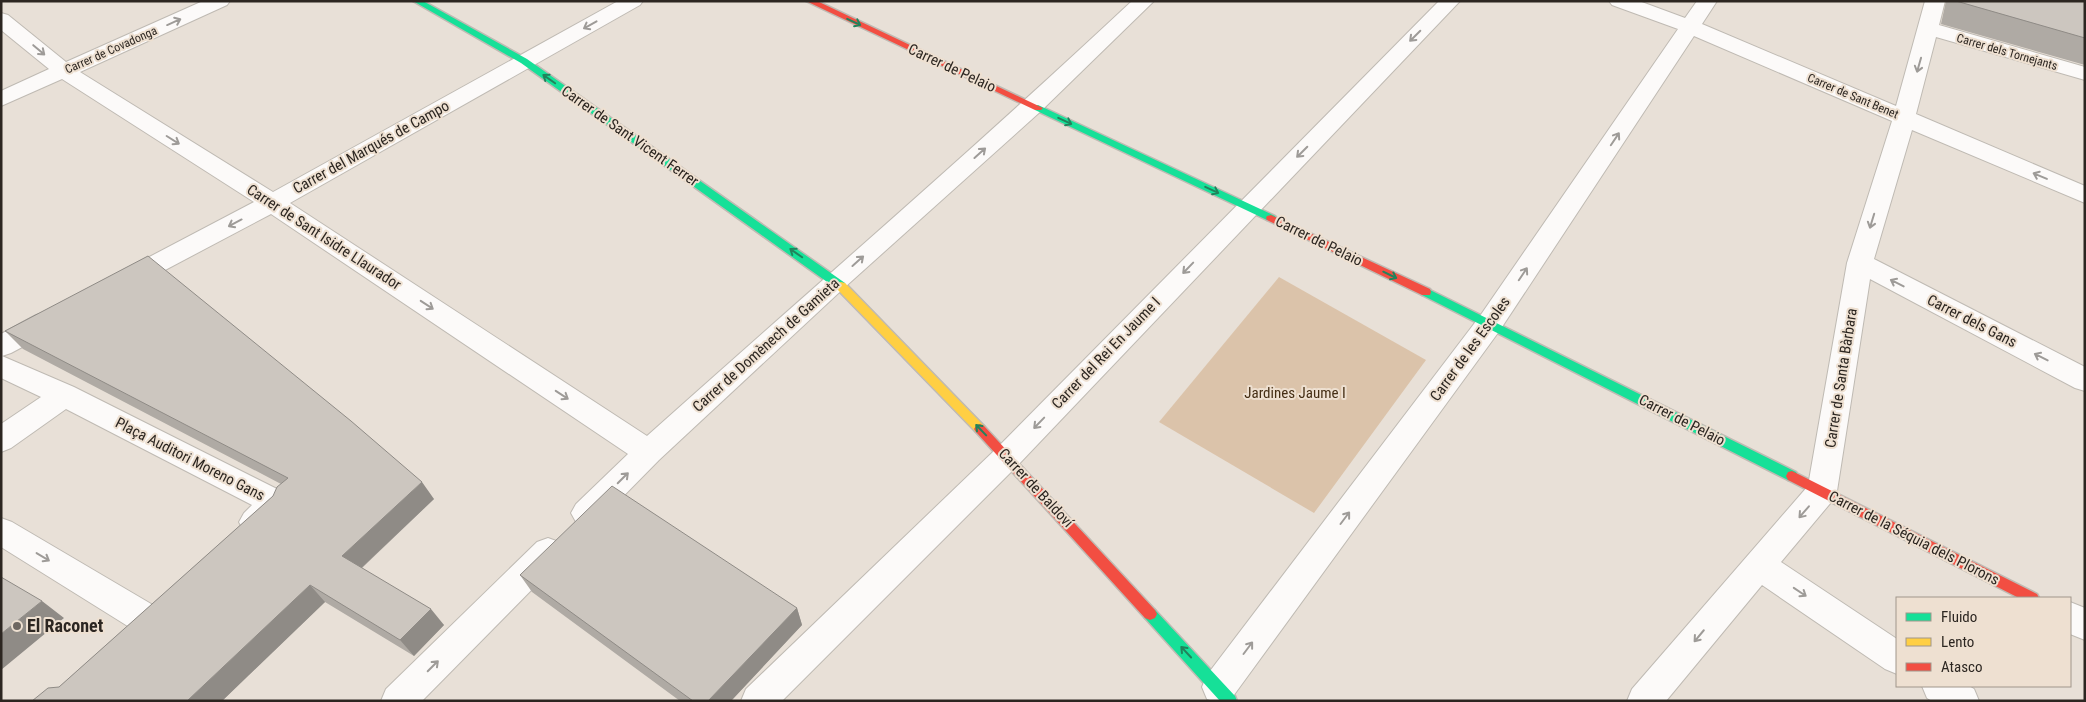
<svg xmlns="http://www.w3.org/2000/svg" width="2086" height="702" viewBox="0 0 2086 702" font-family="'Roboto Condensed',sans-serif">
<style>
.green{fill:#dbc3aa}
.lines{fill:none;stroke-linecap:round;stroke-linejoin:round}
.street-casing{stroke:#bfbab3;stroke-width:2}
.fast-casing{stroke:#bfbab3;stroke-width:3}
.slow-casing{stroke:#bfbab3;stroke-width:3}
.jam-casing{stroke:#bfbab3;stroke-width:3}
.street{fill:#fcfaf9;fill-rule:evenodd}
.fast{fill:#16e098;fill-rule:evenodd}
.slow{fill:#ffcf43;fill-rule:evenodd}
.jam{fill:#f24e42;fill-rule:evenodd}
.wall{fill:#afaaa4}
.shaded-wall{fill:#8f8b86}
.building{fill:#ccc6bf;stroke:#8f8b86}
.oneway{stroke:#9e9b98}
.oneway2{stroke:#21835c}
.poi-dot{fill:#6e6761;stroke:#eee0d1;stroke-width:2}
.labels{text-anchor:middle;stroke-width:4;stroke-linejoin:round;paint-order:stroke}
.far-street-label{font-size:12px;fill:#2c2621;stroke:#eee0d1}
.street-label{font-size:15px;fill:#2c2621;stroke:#eee0d1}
.park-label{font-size:15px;fill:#452e14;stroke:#eee0d1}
.near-poi-label{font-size:18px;font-weight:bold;fill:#2c2621;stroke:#eee0d1;text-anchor:start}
</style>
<rect width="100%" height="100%" fill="#e8e0d7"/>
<path class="green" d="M1279 277 1426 360 1314 513 1159 422Z"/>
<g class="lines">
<g class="street-casing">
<path id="street" d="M203 1H230L227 5 80 72 273 192 618 1H643L640 5 290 203 647 436C809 291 974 149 1132 1H1154L1041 111 845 287 659 460 598 522 587 526 576 522 571 513 576 504 628 454 271 214 133 287 124 290 115 287 111 281 115 275 254 202 62 79 1 106V91L49 69 1 30V13L8 15 66 62Z
M1439 1H1460L1018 465 782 701H741L746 689 996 449Z
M1609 1H1639L1685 18 1697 1H1717L1702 24 1896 106 1925 1H1945L1939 25 2085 67V80L1936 37 1916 114 2085 186V203L1912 130 1874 259 2085 367V391L2075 388 1870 279 1837 491 1833 500 1781 562 1897 639V674L1885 669 1762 585 1666 701H1627L1632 689 1808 486 1847 263 1892 121 1694 36 1500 330 1231 699C1223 702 1215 702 1207 699L1202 687 1207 675 1480 316 1678 29 1612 5Z
M46 312 56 315 59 322 56 329 11 353 2 356 74 387 287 494 291 503C286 514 270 534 256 535 252 535 247 532 244 531L239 522 244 513 252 505 66 409 11 448 1 452V424L41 397 1 378V334L36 315Z
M1 518 12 522 158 608 163 619 158 630 146 634 134 630 1 547Z
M548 538 559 542 564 552 559 562 422 701H381L386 689 537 542Z
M2070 602 2085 608V640L2070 634Z
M1922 686H1969L1974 689 1979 701H1932L1927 698Z"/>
</g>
<g class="fast-casing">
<path id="fast" d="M413 1H423L527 59 845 283 846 286 845 289H837L521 63Z
M1038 105 1275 216 1276 218 1275 220H1267L1035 110V106Z
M1426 288 1796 472 1798 476 1796 480 1792 481 1788 480 1422 295 1421 292 1422 289Z
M1150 608 1155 610 1235 696 1237 701H1220L1145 618 1143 614 1145 610Z"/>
</g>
<g class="slow-casing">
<path id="slow" d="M841 282 845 283 984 426 986 429 984 432H976L837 289 836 286 837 283Z"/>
</g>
<g class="jam-casing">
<path id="jam" d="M806 1H817L1043 108 1041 110H1035Z
M1271 215 1430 289 1431 292 1430 295H1422L1267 220 1266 218 1267 216Z
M980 424 984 426 1155 610 1157 614 1155 618 1150 620 1145 618 976 432 974 429 976 426Z
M1792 471 2037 594 2039 598H2019L1788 480 1786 476 1788 472Z"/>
</g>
<use href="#street" class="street"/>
<use href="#fast" class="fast"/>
<use href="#slow" class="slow"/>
<use href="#jam" class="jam"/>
</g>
<path class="wall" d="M1946 1H2085V65L1941 24Z
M5 331 434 499 362 568 444 625 414 656 325 602 222 701H32L59 687 273 496 281 484 23 349Z
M520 575 797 608 802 625 731 701H680L532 592Z"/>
<path class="shaded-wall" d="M422 482 434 499 356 573 342 556Z
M310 585 325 602 222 701H187Z
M42 601 64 618 1 670V634Z
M797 608 802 625 731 701H708Z
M431 609 444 625 414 656 400 640Z"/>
<path class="building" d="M1956 1H2085V38Z
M148 256 351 421 422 482 342 556 431 609 400 640 310 585 187 701H32L48 688 59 687 273 496 277 487 288 478 5 331Z
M612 486 797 608 708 701H693L520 575Z
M1 577 42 601 1 634Z"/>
<defs><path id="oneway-shaft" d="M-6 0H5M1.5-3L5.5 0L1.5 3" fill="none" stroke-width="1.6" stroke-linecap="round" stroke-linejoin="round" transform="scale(1.25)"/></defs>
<g class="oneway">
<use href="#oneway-shaft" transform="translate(174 22) rotate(-24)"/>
<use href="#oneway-shaft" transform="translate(590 25) rotate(151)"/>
<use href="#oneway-shaft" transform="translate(1415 36) rotate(135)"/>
<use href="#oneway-shaft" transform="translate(39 50) rotate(40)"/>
<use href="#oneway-shaft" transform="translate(1919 65) rotate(106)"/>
<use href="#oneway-shaft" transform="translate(1615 139) rotate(-56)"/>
<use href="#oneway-shaft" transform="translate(173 140) rotate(32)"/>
<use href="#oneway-shaft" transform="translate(1302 152) rotate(135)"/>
<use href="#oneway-shaft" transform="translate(980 153) rotate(-42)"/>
<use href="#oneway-shaft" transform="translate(2040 176) rotate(-157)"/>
<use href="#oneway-shaft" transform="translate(1872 221) rotate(107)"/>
<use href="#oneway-shaft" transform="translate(235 223) rotate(152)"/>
<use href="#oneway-shaft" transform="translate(858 261) rotate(-42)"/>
<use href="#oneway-shaft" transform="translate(1188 268) rotate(134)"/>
<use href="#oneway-shaft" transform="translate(1523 274) rotate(-56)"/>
<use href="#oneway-shaft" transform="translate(1897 283) rotate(-153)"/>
<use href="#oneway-shaft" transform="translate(427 305) rotate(33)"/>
<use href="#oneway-shaft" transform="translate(2041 357) rotate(-153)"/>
<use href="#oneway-shaft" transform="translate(562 395) rotate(33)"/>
<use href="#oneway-shaft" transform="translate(1039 423) rotate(134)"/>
<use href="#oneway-shaft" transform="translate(623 478) rotate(-45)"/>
<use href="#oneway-shaft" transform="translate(1804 512) rotate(131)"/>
<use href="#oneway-shaft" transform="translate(1345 518) rotate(-53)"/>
<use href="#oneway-shaft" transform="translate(43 557) rotate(31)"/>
<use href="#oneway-shaft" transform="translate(1800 592) rotate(34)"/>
<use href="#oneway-shaft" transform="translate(1699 636) rotate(130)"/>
<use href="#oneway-shaft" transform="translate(1248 648) rotate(-53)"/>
<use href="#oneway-shaft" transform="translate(433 666) rotate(-45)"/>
</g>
<g class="oneway2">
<use href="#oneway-shaft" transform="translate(854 22) rotate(25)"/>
<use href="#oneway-shaft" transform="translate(549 79) rotate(-145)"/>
<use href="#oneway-shaft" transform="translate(1065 121) rotate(25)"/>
<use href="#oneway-shaft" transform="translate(1212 190) rotate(25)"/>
<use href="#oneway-shaft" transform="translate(796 253) rotate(-145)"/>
<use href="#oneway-shaft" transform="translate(1390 275) rotate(26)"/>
<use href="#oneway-shaft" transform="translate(981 430) rotate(-134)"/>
<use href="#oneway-shaft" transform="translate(1186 652) rotate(-133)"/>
</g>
<circle class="poi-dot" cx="17" cy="626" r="5"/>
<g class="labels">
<g class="far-street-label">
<text transform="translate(111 50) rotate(-24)" y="4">Carrer de Covadonga</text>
<text transform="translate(2007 52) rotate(16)" y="4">Carrer dels Tornejants</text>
<text transform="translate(1853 96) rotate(23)" y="4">Carrer de Sant Benet</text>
</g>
<g class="street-label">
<text transform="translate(952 68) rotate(25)" y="5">Carrer de Pelaio</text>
<text transform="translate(630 136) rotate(35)" y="5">Carrer de Sant Vicent Ferrer</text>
<text transform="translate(371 147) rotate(-29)" y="5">Carrer del Marqués de Campo</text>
<text transform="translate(324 237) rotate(33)" y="5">Carrer de Sant Isidre Llaurador</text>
<text transform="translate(1319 241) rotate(26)" y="5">Carrer de Pelaio</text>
<text transform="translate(1972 321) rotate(27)" y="5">Carrer dels Gans</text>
<text transform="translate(766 345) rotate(-42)" y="5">Carrer de Domènech de Gamieta</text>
<text transform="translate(1470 349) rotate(-54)" y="5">Carrer de les Escoles</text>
<text transform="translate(1106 353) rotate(-46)" y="5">Carrer del Rei En Jaume I</text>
<text transform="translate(1841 378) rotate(-81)" y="5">Carrer de Santa Bàrbara</text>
<text transform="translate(1682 420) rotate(27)" y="5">Carrer de Pelaio</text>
<text transform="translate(190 459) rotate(27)" y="5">Plaça Auditori Moreno Gans</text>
<text transform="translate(1036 488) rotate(47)" y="5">Carrer de Baldoví</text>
<text transform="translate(1914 538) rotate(27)" y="5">Carrer de la Séquia dels Plorons</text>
</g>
<g class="park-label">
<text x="1295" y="398">Jardines Jaume I</text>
</g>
<g class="near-poi-label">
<text x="27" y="632">El Raconet</text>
</g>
</g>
<rect width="2086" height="702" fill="none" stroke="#2c2621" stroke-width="5"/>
<rect x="1896" y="597" width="175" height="90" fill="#eee0d1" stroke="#a0968b"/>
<rect x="1906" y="613" width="25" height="8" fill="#16e098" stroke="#a0968b"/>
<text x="1941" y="622" font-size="15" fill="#2c2621">Fluido</text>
<rect x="1906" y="638" width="25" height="8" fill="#ffcf43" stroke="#a0968b"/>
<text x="1941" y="647" font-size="15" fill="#2c2621">Lento</text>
<rect x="1906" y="663" width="25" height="8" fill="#f24e42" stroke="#a0968b"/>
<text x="1941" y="672" font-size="15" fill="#2c2621">Atasco</text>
</svg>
